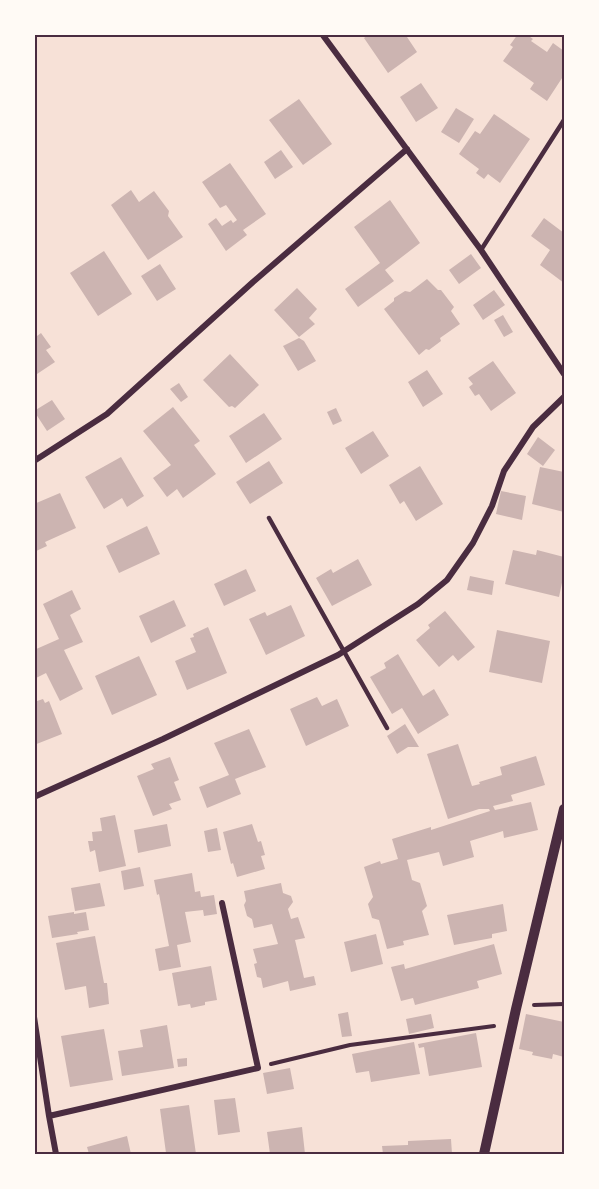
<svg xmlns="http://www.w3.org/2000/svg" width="599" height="1189" viewBox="0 0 599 1189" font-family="'Asap Condensed',sans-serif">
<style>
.building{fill:#ccb4b1}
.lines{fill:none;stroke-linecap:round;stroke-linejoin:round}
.path{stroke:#4a2c40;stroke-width:4}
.service{stroke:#4a2c40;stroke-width:4.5}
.minor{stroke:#4a2c40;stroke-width:6}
.tertiary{stroke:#4a2c40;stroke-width:10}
.neatline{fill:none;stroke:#4a2c40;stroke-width:2}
</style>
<rect width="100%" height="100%" fill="#f7e1d7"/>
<path class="building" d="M369 34H405L417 52 388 73 364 38Z
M518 34H526L533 39 531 41 547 52 553 43 564 51V75L547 101 530 89 534 83 503 61 513 47 510 45Z
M421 83 438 108 416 122 400 97Z
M299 99 332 144 303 165 269 120Z
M456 108 474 119 459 143 441 132Z
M494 114 530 139 500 183 488 174 484 179 476 173 479 169 459 154 475 131 480 134Z
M281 150 293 167 275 179 264 162Z
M230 163 266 214 243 230 247 235 226 251 208 224 216 218 222 226 231 220 233 223 237 220 226 205 220 208 202 182Z
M131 190 139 202 154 191 169 211 168 216 183 237 148 260 111 205Z
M390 200 420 243 385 270 394 281 358 307 345 289 380 263 354 227Z
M544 218 564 233V283L540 265 550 250 531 236Z
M104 251 132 294 98 316 70 273Z
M471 254 481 268 459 284 449 270Z
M160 264 176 289 157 301 141 276Z
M427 279 438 290H441L454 307 451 311 460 324 440 338 441 341 429 350 426 349 419 355 384 309 394 301V298L405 291 410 292Z
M297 288 317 309 309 318 315 324 299 337 274 310Z
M494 290 505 305 483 320 473 305Z
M503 315 513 332 504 337 494 320Z
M34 332 37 336 41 333 51 347 46 350 55 362 34 376Z
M299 338 304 341 316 361 298 371 283 346Z
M230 354 259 385 235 408 232 406 229 407 203 380Z
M493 361 516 393 491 411 479 394 475 396 469 387 473 384 468 378Z
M427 370 443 394 423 407 408 382Z
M179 383 188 397 181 402 170 389Z
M52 400 65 419 47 431 34 411Z
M173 407 200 441 194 445 216 474 183 498 177 489 167 497 153 478 171 465 143 431Z
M336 408 342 421 333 425 327 412Z
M264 413 282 439 246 463 229 436Z
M373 431 389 456 361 474 345 448Z
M538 437 555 450 543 466 527 454Z
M121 457 144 496 127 507 122 498 104 509 85 477Z
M269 461 283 483 250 504 236 482Z
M420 466 443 504 416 521 404 501 400 504 389 485Z
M540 467 564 472V512L532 504Z
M501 491 526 496 522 520 496 514Z
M60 493 76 528 45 542 47 546 34 552V504Z
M147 526 160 554 119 573 106 546Z
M513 550 536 555 537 550 564 557V573L559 597 505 584Z
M358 559 372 585 332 606 316 578 331 569 333 573Z
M246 569 256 591 224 606 214 584Z
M470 576 494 581 492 595 467 590Z
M72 590 81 609 70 615 83 642 64 650 83 689 60 701 46 673 34 679V650L59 639 43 604Z
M174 600 186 626 151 643 139 616Z
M291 605 305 636 266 655 249 619 265 612 267 616Z
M445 611 475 647 458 661 453 655 439 667 416 640 430 628 428 625Z
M208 627 227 673 187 690 175 661 196 652 190 638 194 637 193 634Z
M497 630 550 641 542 683 489 672Z
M398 654 423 696 434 689 449 715 418 734 402 708 392 714 370 677 386 668 384 663Z
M139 656 157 695 112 715 95 676Z
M317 697 322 706 337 699 349 726 306 746 290 709Z
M43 699 45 703 49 701 62 734 34 745V702Z
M405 724 419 747H408L397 754 387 736Z
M249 729 266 767 235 779 241 794 207 808 199 787 229 775 214 743Z
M458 744 472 786 480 784 479 782 502 775 500 767 536 756 545 785 511 795 513 801 493 806 495 810 531 802 538 830 504 838 503 831 470 841 474 857 443 866 439 852 407 860 412 880 420 883 423 893 427 906 422 911 429 935 403 941 404 945 387 949 379 920 372 918 368 904 373 897 364 867 380 861 381 864 398 859 392 839 431 827V830L490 811 489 809H479L448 819 427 754Z
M170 757 179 780 174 782 181 800 169 804 172 809 153 816 137 776 154 769 151 764Z
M115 815 126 866 99 872 95 850 90 852 88 841H93L92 832 102 831 100 818Z
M167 824 171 846 138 853 134 830Z
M252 824 258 842 261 841 265 855 261 856 265 869 237 877 233 863 231 864 223 832Z
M217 828 221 850 208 852 204 831Z
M140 867 144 886 124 890 121 871Z
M192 873 195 892 200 891 201 897 214 895 217 914 204 916 203 910 185 912 191 942 177 945 181 967 159 971 155 949 169 946 159 894 157 895 154 880Z
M100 883 105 906 75 911 71 888Z
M281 883 283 893 291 896 293 902 288 909 291 919 298 917 305 938 295 940 304 978 314 976 316 985 290 991 288 981 263 988 261 978 257 977 254 964 257 963 253 949 278 944 272 924 254 928 252 919 247 916 244 905 246 901 244 891Z
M503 904 507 931 492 934V938L454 945 447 915Z
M74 912V914L86 912 89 930 77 932 78 934 52 938 48 916Z
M376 934 383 964 351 972 344 942Z
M95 936 104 983H107L109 1004 89 1008 86 986 65 990 56 943Z
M494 944 502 974 477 981 479 988 415 1005 413 998 401 1001 391 967 404 964 405 969Z
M211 966 217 1000 205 1002V1005L191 1008 190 1004 178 1006 172 973Z
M348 1012 352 1036 342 1037 338 1014Z
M431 1014 434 1028 409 1034 406 1019Z
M526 1014 564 1022V1057L553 1054 552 1059 532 1055 533 1052 519 1049Z
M167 1025 174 1068 122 1076 118 1051 143 1047 140 1030Z
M104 1029 113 1080 70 1087 61 1036Z
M476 1033 482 1067 429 1076 424 1047 419 1048 418 1044Z
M414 1042 420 1074 371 1082 369 1071 356 1073 352 1054Z
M187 1058V1066L178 1067 177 1059Z
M290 1068 294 1089 267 1094 263 1073Z
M235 1098 240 1132 218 1135 214 1100Z
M189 1105 196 1154H162L166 1153 160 1109Z
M302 1127 305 1154H270L267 1132Z
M127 1136 131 1154H89L87 1147Z
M451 1139 452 1154H383L382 1146 408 1145V1141Z"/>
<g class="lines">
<path class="path" d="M534 1005 564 1004
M271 1064 350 1045 494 1026"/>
<path class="service" d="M481 250 564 120
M269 518 387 728"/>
<path class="minor" d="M322 34 481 250 564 374
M34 461 107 414 253 282 407 149
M34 797 163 739 338 655 418 604 447 580 473 543 492 506 504 471 533 427 564 397
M34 1017 49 1116 56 1154
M49 1116 258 1068 222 903"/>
<path class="tertiary" d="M484 1154 516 1009 564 809"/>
</g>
<rect width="599" height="1189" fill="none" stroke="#fffaf5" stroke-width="72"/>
<rect x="36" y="36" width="527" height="1117" class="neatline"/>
</svg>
